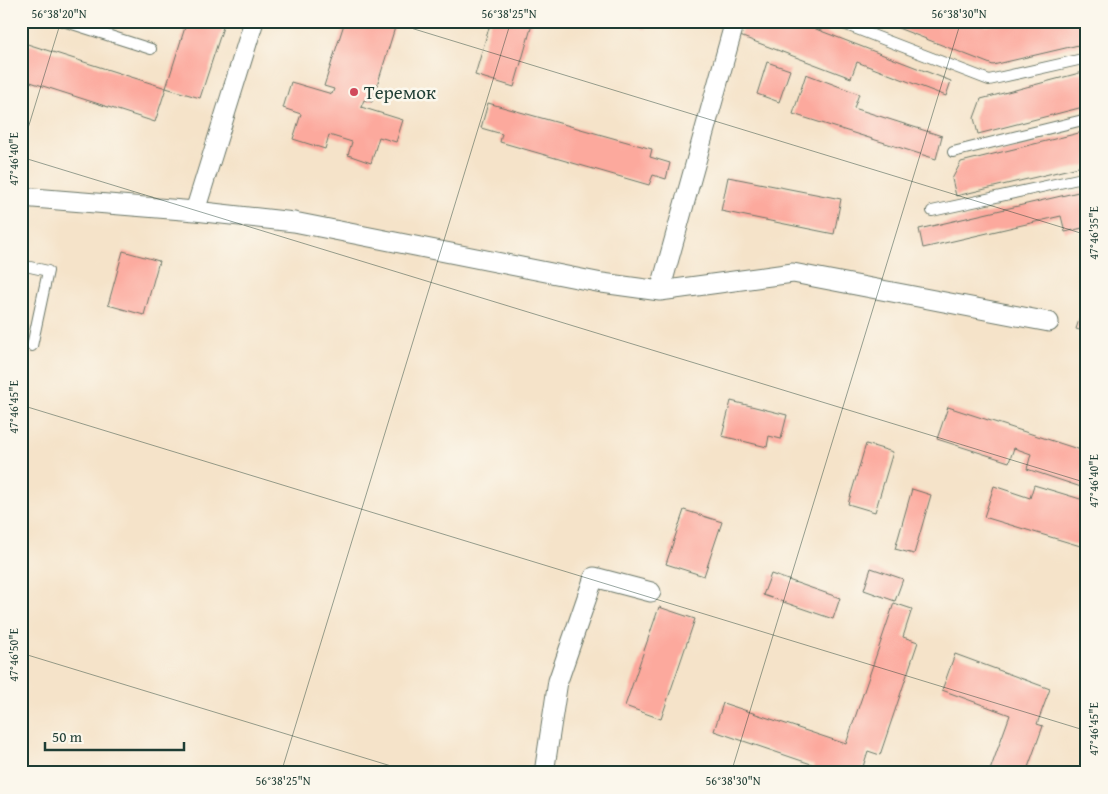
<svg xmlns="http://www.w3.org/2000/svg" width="1108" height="794" viewBox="0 0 1108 794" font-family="'Gentium Book Plus',serif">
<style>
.building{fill:#fca99d}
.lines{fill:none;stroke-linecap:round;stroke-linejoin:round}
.lane-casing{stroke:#6a7768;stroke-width:12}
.street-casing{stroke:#6a7768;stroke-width:21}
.lane{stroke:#fff;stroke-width:10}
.street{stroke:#fff;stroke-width:19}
.ticks{fill:none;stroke:#1f3d34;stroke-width:1;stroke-opacity:0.45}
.poi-dot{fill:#d1495b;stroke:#fbf7ec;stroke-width:2}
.labels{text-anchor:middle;stroke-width:5;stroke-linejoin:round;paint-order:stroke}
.poi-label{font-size:19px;fill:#1f3d34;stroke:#fbf7ec;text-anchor:start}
.neatline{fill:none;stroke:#1f3d34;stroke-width:2}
.ticks-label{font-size:12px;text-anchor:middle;fill:#1f3d34}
</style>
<rect width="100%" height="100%" fill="#fbf7ec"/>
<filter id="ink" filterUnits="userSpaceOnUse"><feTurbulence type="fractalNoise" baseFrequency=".02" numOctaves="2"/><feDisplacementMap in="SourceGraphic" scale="10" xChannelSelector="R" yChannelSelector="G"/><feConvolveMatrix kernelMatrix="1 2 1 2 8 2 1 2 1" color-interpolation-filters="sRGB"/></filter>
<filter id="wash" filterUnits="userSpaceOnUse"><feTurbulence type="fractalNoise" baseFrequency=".0096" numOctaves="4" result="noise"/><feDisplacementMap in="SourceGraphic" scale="20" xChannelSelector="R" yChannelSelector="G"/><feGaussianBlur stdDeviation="1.12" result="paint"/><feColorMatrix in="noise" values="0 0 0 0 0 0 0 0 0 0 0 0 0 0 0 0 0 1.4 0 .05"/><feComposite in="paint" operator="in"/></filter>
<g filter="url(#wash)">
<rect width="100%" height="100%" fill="#f5e3c9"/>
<g id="blocks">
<path class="building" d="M187 21H225L200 98 166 88Z
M345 21H397L372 102 364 100 361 107 403 120 396 142 379 137 371 163 348 155 352 142 329 135 325 149 293 139 301 114 283 108 291 82 332 94 334 89 324 86Z
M491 21H533L514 87 475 75Z
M618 21H647L645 29Z
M745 21H795L951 81 946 96 857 62 851 78 740 36Z
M880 21H974L987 26 1012 21H1087V43L993 65Z
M21 42 166 88 155 122 21 79Z
M767 62 790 70 779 102 757 94Z
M1087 71V106L978 134 974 118 981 99Z
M806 74 859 94 854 108 942 136 936 159 793 114Z
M488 103 652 149 650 157 670 163 666 179 653 175 649 185 500 142 502 134 481 128Z
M1087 131V165L956 196 952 179 961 162Z
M728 177 841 199 834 234 721 211Z
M1087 190V227L1065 232 1061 216 923 248 919 229Z
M123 251 159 261 144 315 108 305Z
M1086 298 1087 299V332L1076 329Z
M731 401 787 415 781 439 769 436 767 447 722 436Z
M948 407 1087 452V489L1027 469 1031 454 1014 448 1009 462 937 439Z
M866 444 893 452 875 512 848 504Z
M1034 485 1087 501V548L984 517 994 486 1030 498Z
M912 489 931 495 914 554 895 549Z
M684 510 722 522 704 576 666 564Z
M871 568 903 579 895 601 864 590Z
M771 574 840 598 833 619 763 595Z
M894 603 912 609 903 637 918 642 880 755 868 751 861 773H812L814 765 714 731 723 703 846 744Z
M659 607 695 619 661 719 625 706Z
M955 654 1050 689 1037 724 1043 726 1026 773H989L1010 715 942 690Z"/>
</g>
</g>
<g filter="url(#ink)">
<use href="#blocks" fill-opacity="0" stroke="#6a7768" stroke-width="1"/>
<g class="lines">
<g class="lane-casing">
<path id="lane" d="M63 21 151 49
M836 21 989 80 1087 58
M953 152 1087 119
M932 211 1087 177
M21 265 48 271 32 346"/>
</g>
<g class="street-casing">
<path id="street" d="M21 197 195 211 294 222 602 283 660 291 793 273 1049 322
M195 211 254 21
M660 291 735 21
M544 773 558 681 594 577 651 592"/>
</g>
<use href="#lane" class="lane"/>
<use href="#street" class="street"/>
</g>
</g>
<path class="ticks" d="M388 21 1087 235M21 151 61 21M21 157 1087 483M21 405 1087 731M21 653 414 773M281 773 511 21M731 773 961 21"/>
<circle class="poi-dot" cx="354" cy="92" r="5"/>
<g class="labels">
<g class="poi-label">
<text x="364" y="99">Теремок</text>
</g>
</g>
<rect width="1108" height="794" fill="none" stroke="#fbf7ec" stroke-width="55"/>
<path d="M45 742v8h139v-8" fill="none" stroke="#1f3d34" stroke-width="2.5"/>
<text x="52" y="742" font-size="15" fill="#1f3d34" stroke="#fbf7ec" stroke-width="4" paint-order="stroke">50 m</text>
<rect x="28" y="28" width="1052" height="738" class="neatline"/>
<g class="ticks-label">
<text x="59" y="18">56°38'20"N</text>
<text x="509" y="18">56°38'25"N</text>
<text x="959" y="18">56°38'30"N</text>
<text transform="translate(14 159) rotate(-90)" y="4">47°46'40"E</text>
<text transform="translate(1094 233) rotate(-90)" y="4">47°46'35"E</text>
<text transform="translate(14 407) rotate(-90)" y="4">47°46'45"E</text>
<text transform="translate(1094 481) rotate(-90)" y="4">47°46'40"E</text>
<text transform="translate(14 655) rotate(-90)" y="4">47°46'50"E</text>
<text transform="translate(1094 729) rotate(-90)" y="4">47°46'45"E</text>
<text x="283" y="785">56°38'25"N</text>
<text x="733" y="785">56°38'30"N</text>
</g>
</svg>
